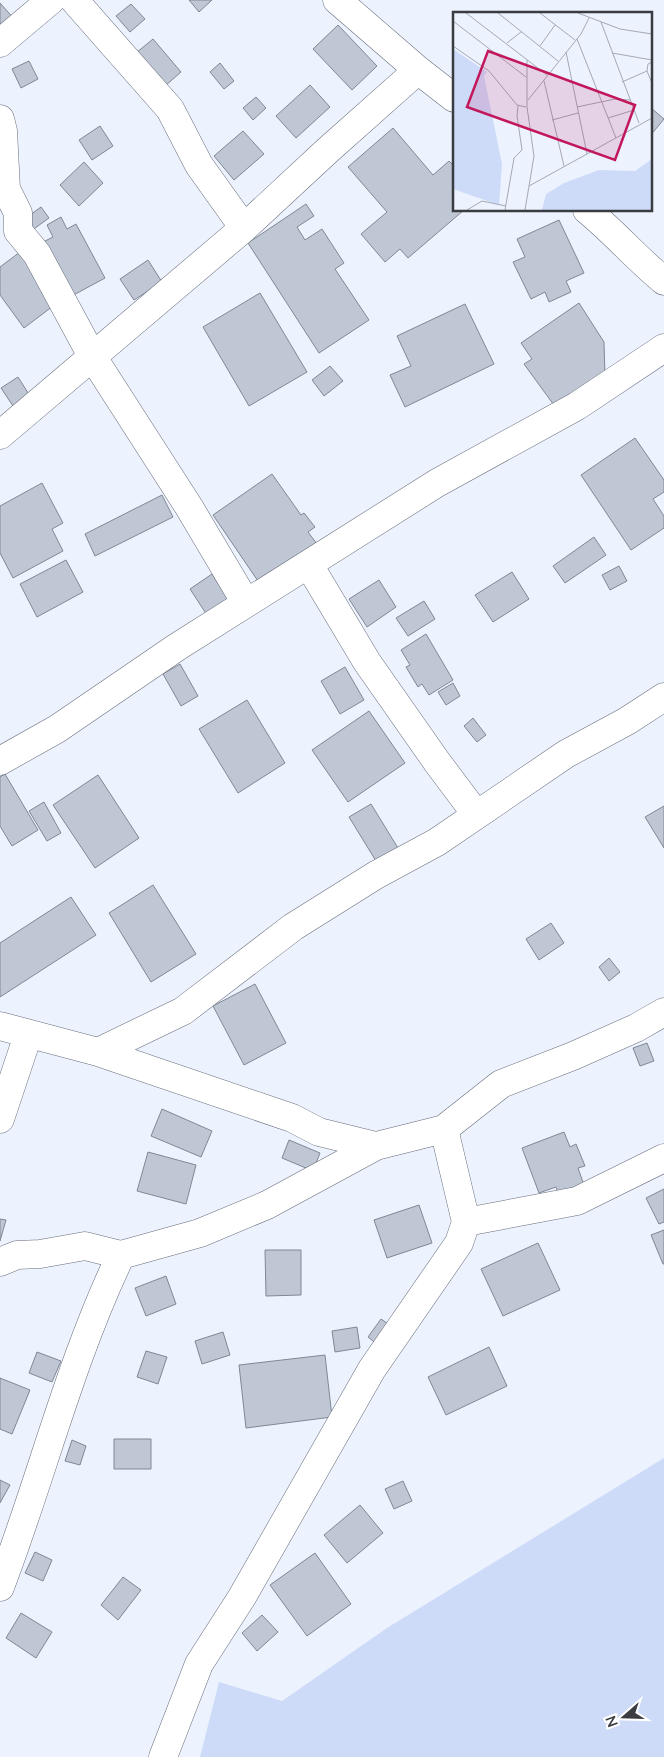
<svg xmlns="http://www.w3.org/2000/svg" width="664" height="1757" viewBox="0 0 664 1757" font-family="Lato,sans-serif">
<style>
.green{fill:#cddbf9}
.building{fill:#bfc6d4;stroke:#818894}
.lines{fill:none;stroke-linecap:round;stroke-linejoin:round}
.minor-casing{stroke:#676d7a;stroke-width:29}
.minor{stroke:#fff;stroke-width:28}
.inset-road{fill:none;stroke:#a4a9b2;stroke-width:1}
.view{fill:#c2185b;fill-opacity:0.15;stroke:#c2185b;stroke-width:2.5}
.inset-edge{fill:none;stroke:#393c41;stroke-width:2.5}
</style>
<rect width="100%" height="100%" fill="#ecf2fe"/>
<path class="green" d="M664 1458V1757H200L219 1682 282 1701 387 1628Z"/>
<path class="building" d="M189 0H212L199 12Z
M0 3 16 21 0 35Z
M131 4 145 19 130 32 116 16Z
M338 25 377 66 352 90 313 49Z
M153 39 181 72 165 86 136 53Z
M29 61 38 79 21 88 12 69Z
M220 63 234 81 224 89 210 72Z
M310 85 330 107 296 138 276 116Z
M256 97 266 108 253 120 243 108Z
M650 107 664 119 650 136Z
M100 126 113 146 92 160 79 140Z
M393 128 433 175 449 161 454 166V210H464L408 258 400 249 385 262 361 234 387 212 348 167Z
M243 131 264 154 234 180 214 156Z
M84 162 103 183 79 206 60 185Z
M306 204 314 216 297 227 305 240 322 229 344 263 335 269 369 320 319 353 248 243Z
M41 207 49 218 31 231 23 220Z
M61 217 67 229 76 224 105 278 68 298 39 244 53 237 47 225Z
M559 220 584 273 566 281 571 292 549 302 545 292 531 299 513 262 525 257 517 239Z
M20 252 57 303 24 328 0 295V267Z
M148 260 162 282 134 300 120 279Z
M260 293 307 372 249 406 203 327Z
M579 303 604 342 605 378 559 412 524 364 532 359 521 343Z
M465 304 494 364 405 407 390 375 411 366 397 336Z
M330 366 343 381 324 396 312 380Z
M18 377 30 396 13 406 1 388Z
M635 438 664 480V492L653 499 664 516V528L631 550 581 475Z
M272 474 301 515 304 513 315 527 308 532 317 544 260 584 213 515Z
M42 483 63 523 52 529 63 551 13 578 0 553V506Z
M162 495 173 517 95 556 85 534Z
M594 537 606 555 565 583 553 566Z
M66 560 83 592 37 617 20 584Z
M619 566 627 581 610 590 602 575Z
M512 572 529 599 493 622 475 595Z
M212 574 229 601 207 615 190 589Z
M379 580 396 607 367 627 349 599Z
M424 601 435 619 408 636 396 618Z
M426 634 453 680 429 695 422 684 418 687 406 667 410 665 401 650Z
M180 664 198 696 181 706 163 674Z
M345 667 364 700 340 714 321 681Z
M453 683 460 696 446 705 438 692Z
M247 700 285 763 238 793 199 729Z
M369 711 405 763 348 802 312 750Z
M473 718 486 735 477 742 464 726Z
M5 774 38 830 12 846 0 826V777Z
M98 775 139 838 95 868 53 805Z
M44 802 61 833 47 841 29 811Z
M371 804 398 848 376 861 349 817Z
M664 806V848L645 817Z
M153 885 196 954 151 982 109 913Z
M71 897 96 935 0 997V943Z
M551 923 564 943 539 960 526 939Z
M609 958 620 972 609 981 599 967Z
M255 984 286 1043 244 1065 213 1006Z
M647 1043 654 1061 640 1066 633 1048Z
M162 1109 212 1131 201 1157 151 1136Z
M564 1132 570 1147 576 1144 585 1166 578 1168 585 1188 560 1198 556 1187 539 1193 522 1148Z
M289 1140 320 1153 313 1171 282 1158Z
M148 1152 196 1165 186 1204 137 1191Z
M664 1189V1222L659 1224 646 1198Z
M419 1205 432 1243 387 1258 374 1220Z
M0 1219 6 1220 0 1241Z
M664 1230V1264H663L651 1235Z
M538 1243 560 1290 503 1316 481 1269Z
M265 1250H301V1295L266 1296Z
M166 1276 176 1304 146 1316 135 1288Z
M381 1319 391 1326 378 1345 368 1337Z
M357 1327 360 1348 335 1352 332 1331Z
M223 1332 230 1355 202 1364 195 1341Z
M489 1347 507 1386 446 1415 428 1377Z
M146 1351 167 1357 158 1384 137 1377Z
M37 1352 61 1361 52 1382 29 1373Z
M325 1355 332 1417 246 1428 239 1365Z
M0 1378 30 1390 12 1434 0 1429Z
M114 1439H151V1469H114Z
M72 1440 86 1446 80 1465 65 1461Z
M0 1480 10 1485 0 1503Z
M403 1481 412 1501 394 1509 385 1489Z
M360 1505 383 1533 347 1563 324 1535Z
M35 1552 52 1560 43 1581 25 1573Z
M315 1553 351 1604 307 1636 270 1585Z
M123 1577 141 1590 118 1620 101 1605Z
M21 1613 52 1632 36 1658 6 1638Z
M262 1615 278 1632 257 1651 242 1633Z"/>
<g class="lines">
<g class="minor-casing">
<path id="minor" d="M74 0 170 109 199 165 244 228
M337 0 418 70 454 98
M0 43 51 0
M0 119 3 131 6 189 18 213V231L37 254 92 356 189 507 246 603
M587 210C614 232 637 259 664 281
M0 435 244 228 328 150 418 70
M309 565 367 662 437 762 476 814
M0 761 57 729 177 647 437 483 577 406 664 348
M0 1026 98 1052 292 1118 319 1132 376 1146
M98 1052 183 1011 293 927 376 875 437 842 566 754 627 721 664 697
M0 1119 28 1035
M466 1222 577 1201 664 1158
M0 1262 17 1255 40 1254 85 1246 121 1255 200 1233 267 1205 376 1146 444 1129 501 1084 573 1056 636 1028 664 1012
M0 1587C42 1477 70 1361 121 1255
M163 1757 199 1664 242 1597 372 1369 459 1243 466 1222 444 1129"/>
</g>
<use href="#minor" class="minor"/>
</g>
<g transform="translate(453 12)">
<rect width="199" height="199" fill="#ecf2fe"/>
<path d="M0 37 34 60 31 64 49 152 46 193 0 177ZM199 147V198H89L93 182 111 171 146 158 182 159Z" fill="#cddbf9"/>
<path class="inset-road" d="M13 1 94 63M45 1 105 49M87 1 122 28M125 1 167 17 199 22M0 9 73 65M148 10 186 111M124 27 163 126M54 31 68 20M0 34 36 59 64 93 73 95M87 34 102 13M113 40 134 142M159 41 199 48M199 50 195 52 194 59 199 71M91 69 111 154M169 70 194 59M75 88 128 22 136 6M124 95 162 87 177 88M155 106 181 98M99 108 125 101M76 174 199 106M14 198 29 189 53 194M52 198 61 146 69 138 64 104 65 94M72 198 81 144 74 95V48"/>
<path class="view" d="M35 39 182 93 162 148 14 95Z"/>
<rect width="199" height="199" class="inset-edge"/>
</g>
<g transform="translate(624 1717) rotate(250)" stroke="#ffffff" stroke-width="4" paint-order="stroke">
<path d="M0-4L9 19L0 12L-9 19Z" fill="#393c41"/>
<text y="-8" font-size="14" font-weight="bold" text-anchor="middle" fill="#393c41">N</text>
</g>
</svg>
